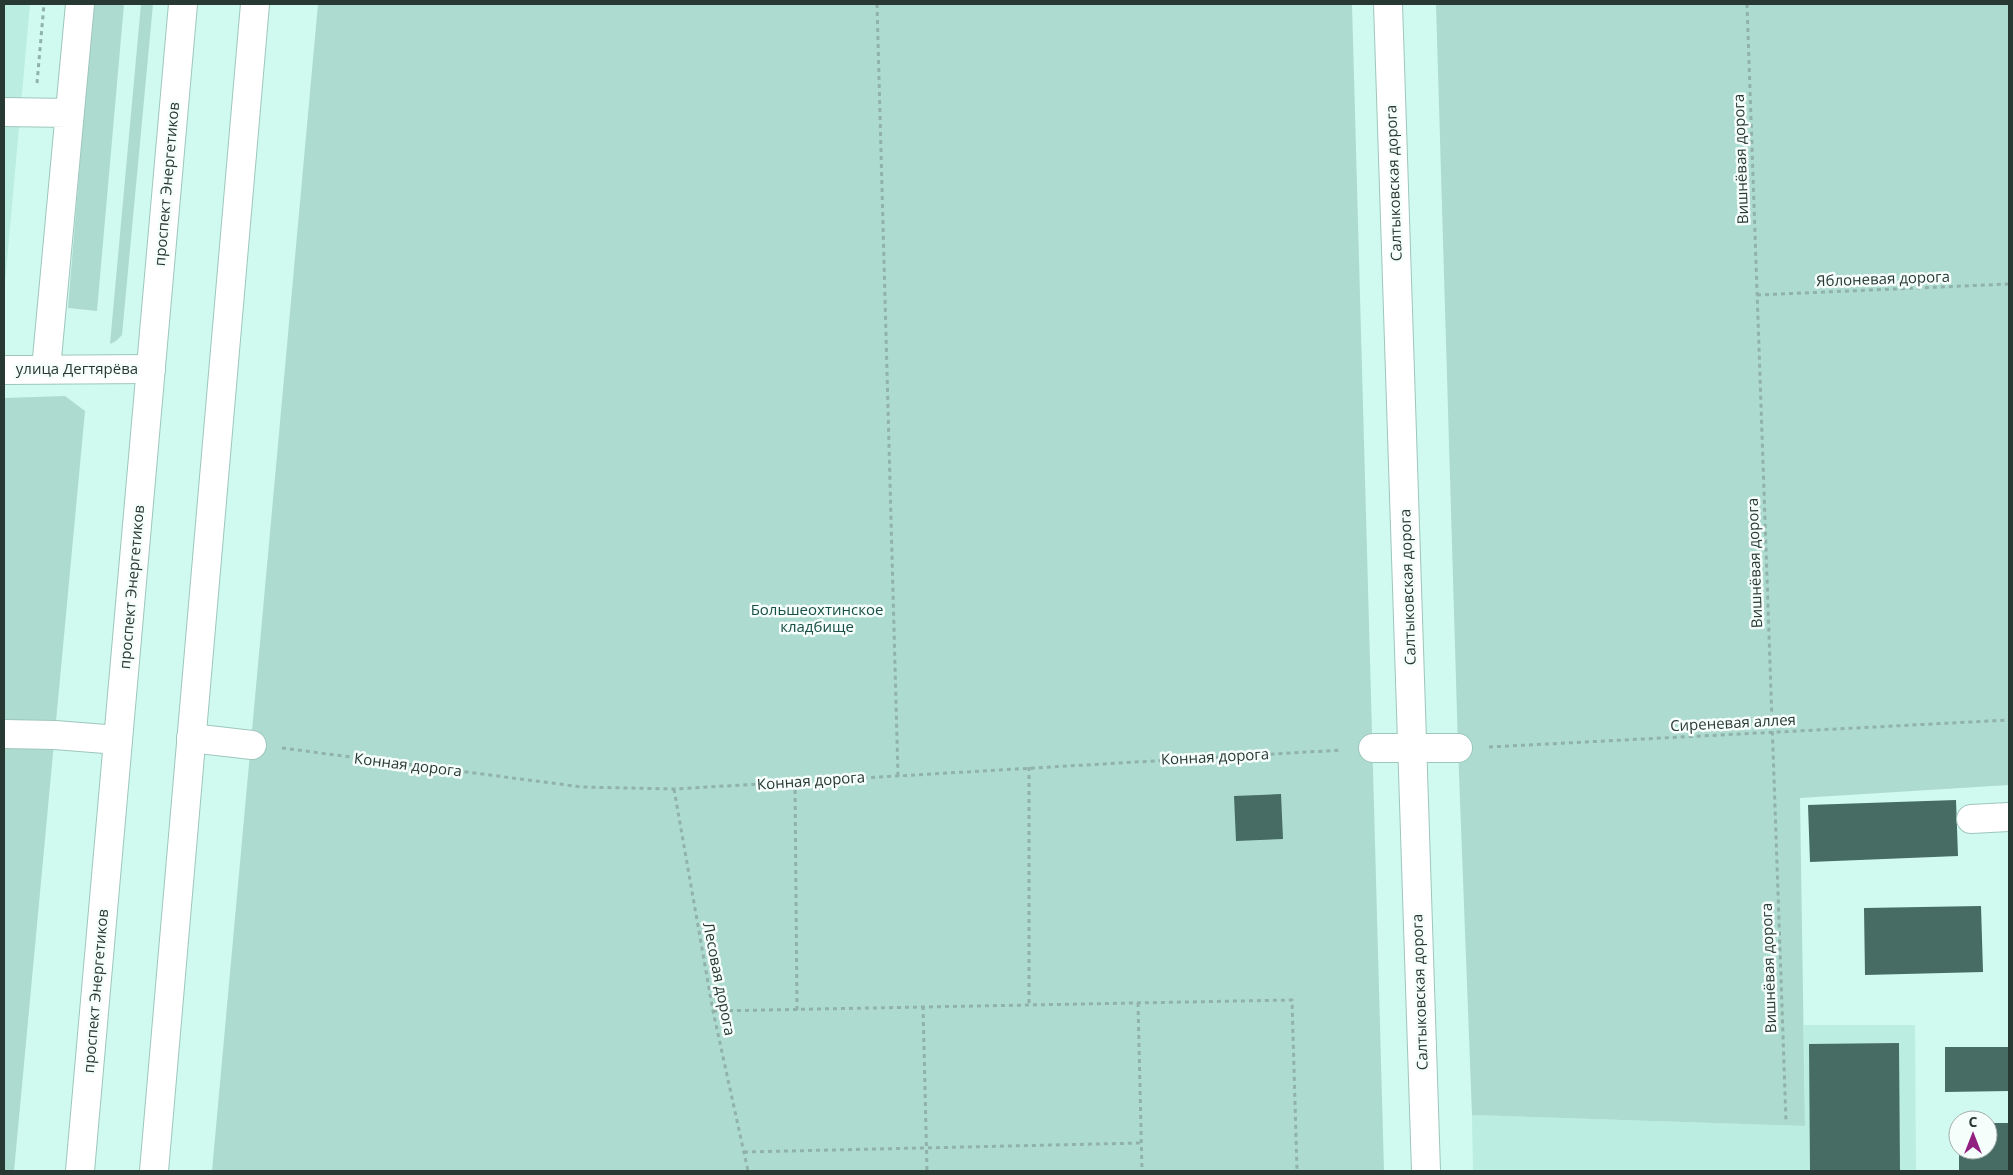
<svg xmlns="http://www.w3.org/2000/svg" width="2013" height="1175" viewBox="0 0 2013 1175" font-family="'Open Sans',sans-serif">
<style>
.built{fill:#bbede0}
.green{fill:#aedbcf}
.building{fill:#466c63}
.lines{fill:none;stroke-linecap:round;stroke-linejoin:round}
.minor-casing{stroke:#9ec6bc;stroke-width:30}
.major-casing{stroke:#9ec6bc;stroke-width:30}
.path{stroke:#91b2a9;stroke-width:3;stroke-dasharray:4 4;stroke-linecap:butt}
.minor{stroke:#fff;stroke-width:28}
.major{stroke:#fff;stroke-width:28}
.labels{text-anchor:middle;stroke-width:5;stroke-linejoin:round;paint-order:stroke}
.street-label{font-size:15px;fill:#283934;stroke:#f6fefc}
.park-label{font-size:15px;fill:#195045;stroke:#f6fefc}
</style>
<rect width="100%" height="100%" fill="#d0faef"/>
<path class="built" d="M4 4H30L4 295Z
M1804 1025H1915L1916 1171H1473L1472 1115 1805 1126Z"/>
<path class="green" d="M93 4H124L97 311 68 308Z
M141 4H153L122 335 116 341 110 344Z
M318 4H1352L1384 1171H212Z
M1436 4H2009V785L1800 798 1805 1126 1472 1115 1458 748Z
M65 396 85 411 14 1171H4V398Z"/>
<path class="building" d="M1281 794 1283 839 1236 841 1234 796Z
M1956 800 1958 856 1810 862 1808 805Z
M1981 906 1983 972 1865 975 1864 908Z
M1899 1043 1900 1171H1810L1809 1044Z
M1945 1047H2009V1091L1945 1092Z
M1988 1123H2009V1171H1959V1150H1988Z"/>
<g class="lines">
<g class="minor-casing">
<path id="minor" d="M1388 4 1426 1171
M4 112 70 113
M46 369 80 4
M4 370 151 369
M4 734 55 735 118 740
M191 738 252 745
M1373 748H1458
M1971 819 2009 817"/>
</g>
<g class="major-casing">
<path id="major" d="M80 1171 183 4
M154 1171 255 4"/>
</g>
<path class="path" d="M877 4 898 776
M1747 4 1786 1122
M37 83 44 4
M1757 295 2009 284
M1489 747 2009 720
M282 748 582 787 674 789 1342 750
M1029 767V1005
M795 782 797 1010
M674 789 713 1011 748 1171
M1138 1003 1142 1171
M923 1006 927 1171
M713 1011 1292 1000 1297 1171
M744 1152 1141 1143"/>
<use href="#minor" class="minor"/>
<use href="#major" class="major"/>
</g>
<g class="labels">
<g class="street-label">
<text transform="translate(1741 159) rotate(-92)" y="5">Вишнёвая дорога</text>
<text transform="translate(1394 183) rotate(-92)" y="5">Салтыковская дорога</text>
<text transform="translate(167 184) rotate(-85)" y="5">проспект Энергетиков</text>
<text transform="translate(1883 279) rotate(-2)" y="5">Яблоневая дорога</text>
<text x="77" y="374">улица Дегтярёва</text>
<text transform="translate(1755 563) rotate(-92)" y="5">Вишнёвая дорога</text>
<text transform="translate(132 587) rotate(-85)" y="5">проспект Энергетиков</text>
<text transform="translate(1408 587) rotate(-92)" y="5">Салтыковская дорога</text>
<text transform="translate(1733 723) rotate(-3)" y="5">Сиреневая аллея</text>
<text transform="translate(1215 757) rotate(-3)" y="5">Конная дорога</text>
<text transform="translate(408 765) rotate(7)" y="5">Конная дорога</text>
<text transform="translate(811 781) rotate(-4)" y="5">Конная дорога</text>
<text transform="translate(1769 968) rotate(-92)" y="5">Вишнёвая дорога</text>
<text transform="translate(719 979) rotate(79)" y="5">Лесовая дорога</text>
<text transform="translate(96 991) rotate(-85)" y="5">проспект Энергетиков</text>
<text transform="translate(1420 992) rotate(-92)" y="5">Салтыковская дорога</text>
</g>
<g class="park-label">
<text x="817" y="615">Большеохтинское<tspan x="817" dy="17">кладбище</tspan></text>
</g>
</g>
<rect width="2013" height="1175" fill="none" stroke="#283934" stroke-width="10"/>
<g transform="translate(1973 1135)"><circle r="24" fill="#f6fefc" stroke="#a4afac"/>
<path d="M0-4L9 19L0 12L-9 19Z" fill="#912181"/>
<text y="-8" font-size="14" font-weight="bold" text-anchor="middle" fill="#283934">С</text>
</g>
</svg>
